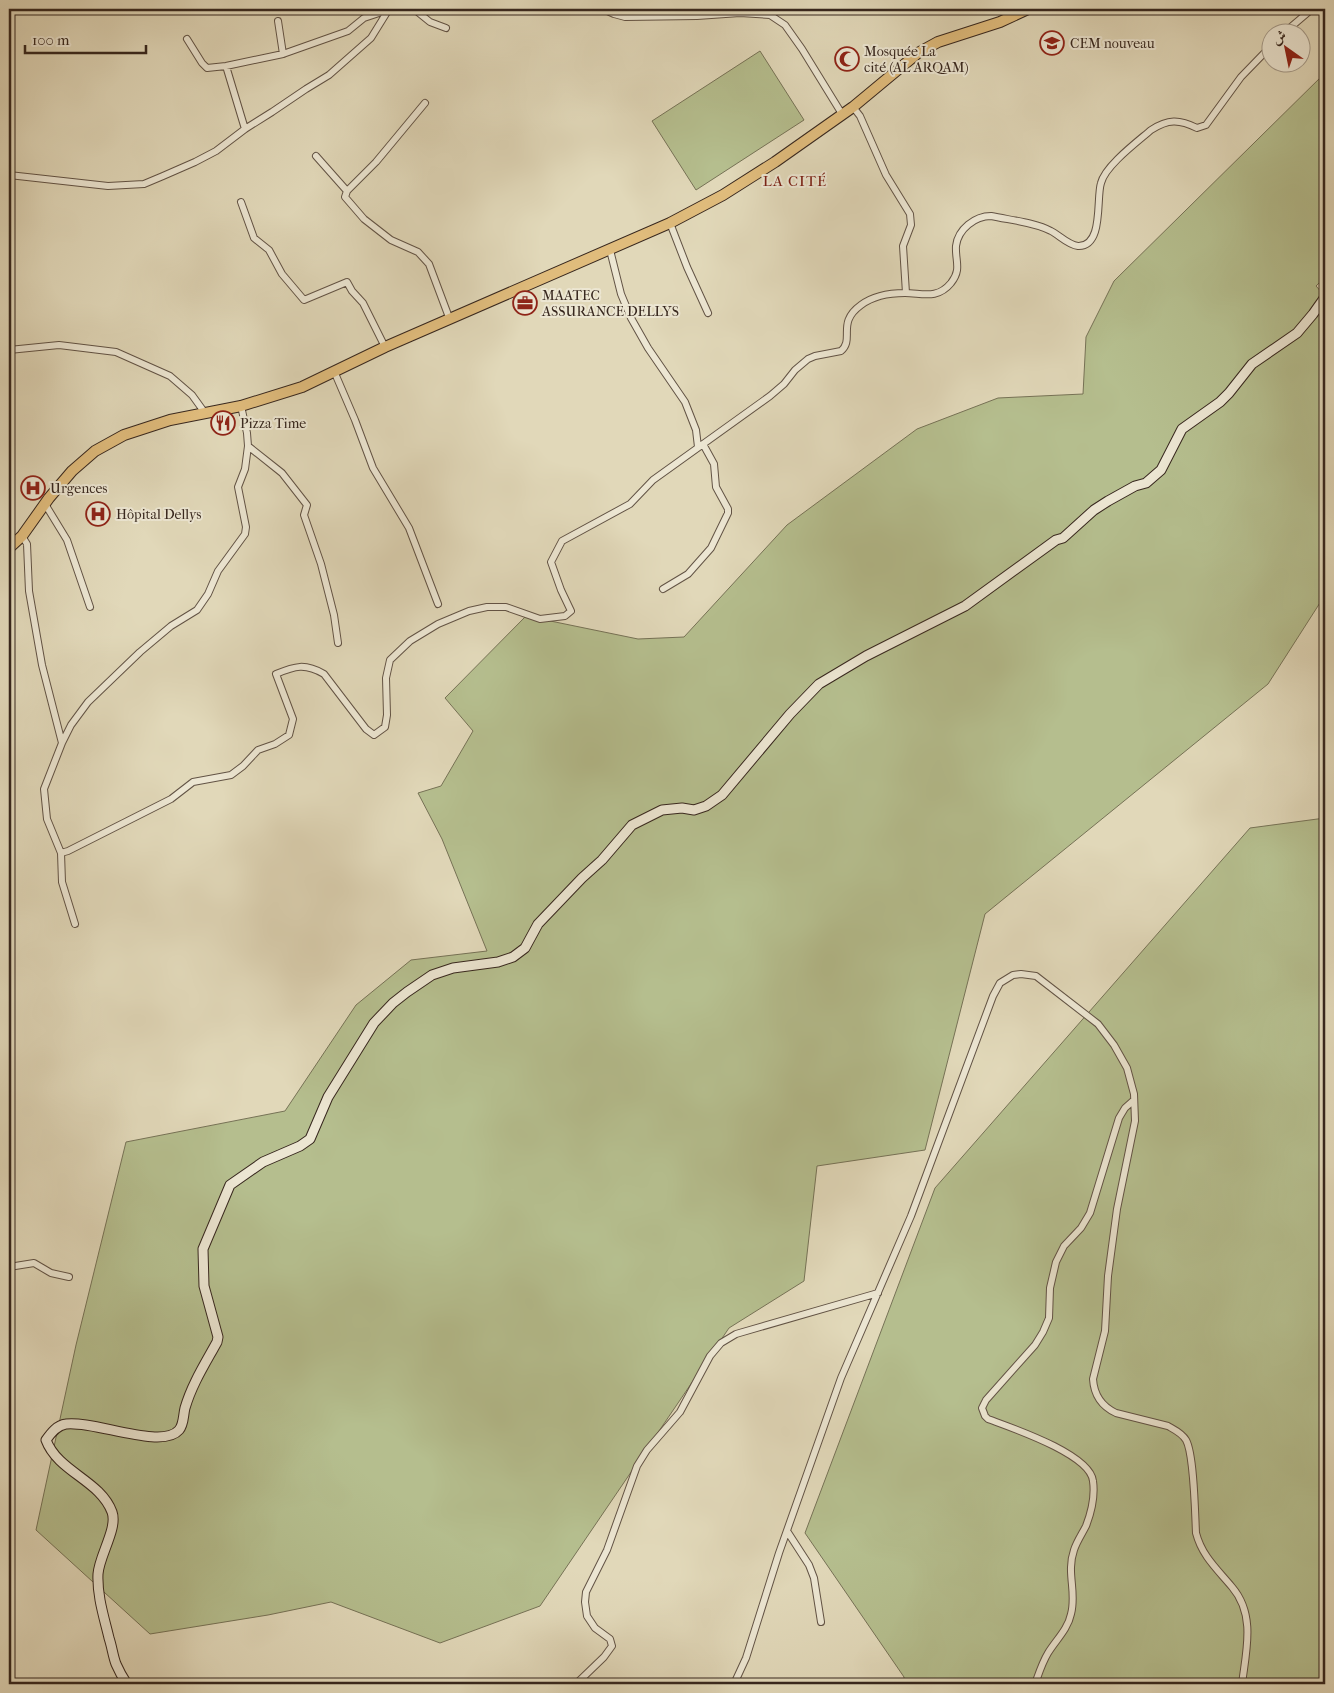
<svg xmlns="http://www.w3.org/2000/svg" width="1334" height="1693" viewBox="0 0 1334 1693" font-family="'IM FELL French Canon',Amiri,serif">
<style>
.green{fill:#b5be8e;stroke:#767256}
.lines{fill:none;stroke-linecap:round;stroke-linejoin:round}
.street-casing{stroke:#625345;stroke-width:8}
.secondary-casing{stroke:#37271e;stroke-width:11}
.primary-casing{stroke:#37271e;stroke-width:12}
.street{stroke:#ece6d2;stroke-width:6}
.secondary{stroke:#ece6d2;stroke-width:9}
.primary{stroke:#e0bc7c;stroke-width:10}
.labels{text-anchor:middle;stroke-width:4;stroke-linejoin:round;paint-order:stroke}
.poi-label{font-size:14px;fill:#37271e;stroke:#ece6d2;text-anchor:start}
.neighbourhood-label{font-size:15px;letter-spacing:1px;fill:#7a1f14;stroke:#ece6d2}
</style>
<rect width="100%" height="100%" fill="#e1d8b9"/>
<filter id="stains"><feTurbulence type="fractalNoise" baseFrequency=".004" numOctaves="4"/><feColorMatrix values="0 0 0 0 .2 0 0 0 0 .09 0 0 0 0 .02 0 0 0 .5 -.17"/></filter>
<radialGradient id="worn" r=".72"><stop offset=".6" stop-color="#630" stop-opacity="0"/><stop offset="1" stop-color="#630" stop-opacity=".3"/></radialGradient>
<path class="green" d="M760 51 804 120 696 190 652 121Z
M1325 73V277L1316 286 1325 296V595L1268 684 985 914 925 1150 817 1166 804 1281 729 1328 540 1606 440 1643 331 1602 268 1615 150 1634 36 1530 76 1345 126 1142 285 1111 356 1005 411 960 487 951 442 839 418 793 441 786 473 731 445 698 526 616 638 639 684 637 787 525 917 429 998 398 1083 394 1086 337 1114 281Z
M1325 818V1684H904V1677L805 1533 935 1188 1250 828Z"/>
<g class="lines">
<g class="street-casing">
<path id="street" d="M414 9 430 22 446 28
M603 9 614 14 625 17 697 16 740 13 770 15 785 25 802 49 842 114
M278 21 283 54
M1285 32 1312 9
M187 39 202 63 207 68 226 66 283 54 348 31 364 18 388 10
M226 66 245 129
M425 103 376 162 347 191 345 197 364 219 391 240 418 252 429 264 450 320
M853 107 860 116 886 175 910 214 911 225 903 246 906 293
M316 156 347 191
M9 175 108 186 144 184 163 176 195 162 216 151 245 129 272 112 306 89 329 75 371 38 389 9
M241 202 254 238 269 250 282 274 304 300 347 282 352 291 363 303 385 347
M670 223 687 267 708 313
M610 250 621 294 631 318 648 348 685 402 696 430 698 447
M9 350 59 345 116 352 170 376 192 395 205 413
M334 371 355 420 373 468 409 528 438 604
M241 406 247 433 248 446 282 473 307 505 304 515 321 564 334 615 338 643
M45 504 67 540 90 607
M22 536 27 544 29 591 42 665 62 743 44 789 47 819 61 853 62 882 75 924
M663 589 688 574 711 548 728 513V509L716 487 714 464 703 444
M62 743 71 725 88 702 140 652 171 626 197 610 208 594 218 571 245 534 246 527 238 487 245 469 248 446
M61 853 68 851 171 799 193 782 231 775 243 766 258 750 275 744 289 735 293 719 276 674C295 666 305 663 324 674L366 729 374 735 385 727 387 715 386 678 390 660 410 641 438 624 469 611 487 607H506L540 619 565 616 571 611 561 590 551 562 562 541 630 504 653 480 770 396 784 384 795 370 808 359 815 356 841 351C855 339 836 323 861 305 873 296 890 293 905 293 922 293 937 300 951 283 962 269 955 261 956 246 958 229 975 216 991 216 1009 220 1035 222 1051 231 1059 235 1068 245 1078 246 1104 247 1096 198 1101 183 1105 166 1137 142 1151 130 1168 119 1179 119 1197 128L1206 125 1241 77 1272 45
M9 1267 34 1263 51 1273 69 1277
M787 1531 809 1565 814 1578 821 1622
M576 1684 604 1657 612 1646 610 1639 595 1628 587 1616 585 1602 586 1592 607 1550 637 1466 647 1450 680 1412 710 1356 721 1343 736 1334 878 1293
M734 1684 746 1658 779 1553 841 1378 911 1216 993 996 1000 983 1013 975 1021 974 1036 976 1098 1024 1114 1045 1127 1068 1134 1094 1135 1121 1117 1209 1108 1276 1105 1331 1093 1379C1094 1395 1101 1406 1116 1413L1168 1426C1175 1430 1182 1433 1186 1440 1194 1454 1195 1513 1196 1533 1202 1556 1217 1569 1232 1587 1256 1615 1246 1651 1242 1684
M1035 1684C1039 1673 1042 1663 1048 1653 1056 1640 1068 1629 1071 1614 1077 1592 1066 1573 1074 1550 1077 1541 1082 1534 1086 1526 1091 1513 1095 1495 1093 1481 1090 1454 1012 1428 988 1419L985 1416 982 1408 986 1400 1035 1345 1043 1332 1049 1318 1050 1288 1056 1262 1064 1246 1081 1228 1090 1213 1119 1118 1125 1108 1134 1100
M1322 1684 1325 1672"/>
</g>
<g class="secondary-casing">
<path id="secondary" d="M127 1684C123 1678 119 1671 116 1664 113 1656 112 1647 109 1638 104 1617 97 1596 98 1574 99 1556 118 1528 112 1512 100 1480 58 1472 46 1440 51 1433 57 1425 66 1424 93 1420 162 1450 179 1430 184 1424 183 1416 185 1408 192 1384 205 1364 217 1342L218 1337 204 1286 203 1249 230 1185 263 1162 300 1146 310 1139 328 1097 374 1023 393 1003 407 992 432 975 453 968 498 962 513 957 525 948 538 924 582 878 602 860 632 825 662 810 682 808 694 810 706 806 722 795 790 714 819 684 866 656 965 606 1056 540 1063 538 1094 510 1108 501 1135 486 1146 483 1161 470 1182 429 1220 402 1229 393 1252 364 1297 333 1313 314 1325 297"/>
</g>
<g class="primary-casing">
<path id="primary" d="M9 548 22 536 49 498 72 471 95 451 124 435 170 420 241 406 302 387 385 347 670 223 723 195 775 162 853 107 918 53 938 42 1000 22 1028 9"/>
</g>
<use href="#street" class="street"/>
<use href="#secondary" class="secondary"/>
<use href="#primary" class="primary"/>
</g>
<defs>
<g id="school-ring" transform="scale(1.25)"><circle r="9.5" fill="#ece6d2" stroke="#8f2418" stroke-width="1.5"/><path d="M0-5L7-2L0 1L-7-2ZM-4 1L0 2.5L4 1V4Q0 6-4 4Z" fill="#8f2418"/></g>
<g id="mosque-ring" transform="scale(1.25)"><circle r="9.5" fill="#ece6d2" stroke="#8f2418" stroke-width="1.5"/><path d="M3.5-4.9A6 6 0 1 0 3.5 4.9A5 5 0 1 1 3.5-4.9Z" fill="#8f2418"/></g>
<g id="office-ring" transform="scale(1.25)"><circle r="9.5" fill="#ece6d2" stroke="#8f2418" stroke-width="1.5"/><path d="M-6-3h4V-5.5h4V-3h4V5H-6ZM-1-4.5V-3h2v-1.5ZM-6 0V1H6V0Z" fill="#8f2418"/></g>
<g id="restaurant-ring" transform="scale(1.25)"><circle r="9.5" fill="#ece6d2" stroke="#8f2418" stroke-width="1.5"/><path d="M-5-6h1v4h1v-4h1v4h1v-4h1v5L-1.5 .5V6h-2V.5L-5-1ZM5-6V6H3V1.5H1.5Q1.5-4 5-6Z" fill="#8f2418"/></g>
<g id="hospital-ring" transform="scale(1.25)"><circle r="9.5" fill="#ece6d2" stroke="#8f2418" stroke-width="1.5"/><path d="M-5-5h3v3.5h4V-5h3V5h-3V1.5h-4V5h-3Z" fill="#8f2418"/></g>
</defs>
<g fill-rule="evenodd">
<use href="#school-ring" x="1052" y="43"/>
<use href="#mosque-ring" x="847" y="59"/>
<use href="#office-ring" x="525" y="303"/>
<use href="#restaurant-ring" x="223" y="423"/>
<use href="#hospital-ring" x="33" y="488"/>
<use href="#hospital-ring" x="98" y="514"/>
</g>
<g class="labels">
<g class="poi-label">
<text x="1070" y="48">CEM nouveau</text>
<text x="864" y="56">Mosquée La<tspan x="864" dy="16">cité (AL ARQAM)</tspan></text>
<text x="542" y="300">MAATEC<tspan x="542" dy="16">ASSURANCE DELLYS</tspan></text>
<text x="240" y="428">Pizza Time</text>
<text x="50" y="493">Urgences</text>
<text x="116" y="519">Hôpital Dellys</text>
</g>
<g class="neighbourhood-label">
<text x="795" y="186">LA CITÉ</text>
</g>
</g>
<rect width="1334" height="1693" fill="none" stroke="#e1d8b9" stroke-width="30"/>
<rect x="10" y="10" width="1314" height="1673" fill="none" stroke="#37271e" stroke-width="2.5"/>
<rect x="15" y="15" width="1304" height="1663" fill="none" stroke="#37271e"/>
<g transform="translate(1286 48) rotate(327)"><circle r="24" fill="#ece6d2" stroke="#a49a8a"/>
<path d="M0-4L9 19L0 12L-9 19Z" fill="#8f2418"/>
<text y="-8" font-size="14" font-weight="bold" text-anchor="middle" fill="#37271e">ش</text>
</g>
<path d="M25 45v8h121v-8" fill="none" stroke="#37271e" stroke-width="2.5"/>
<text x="32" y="45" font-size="15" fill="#37271e" stroke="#ece6d2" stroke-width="4" paint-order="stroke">100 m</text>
<rect width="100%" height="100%" filter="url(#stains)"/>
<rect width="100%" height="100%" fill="url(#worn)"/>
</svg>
